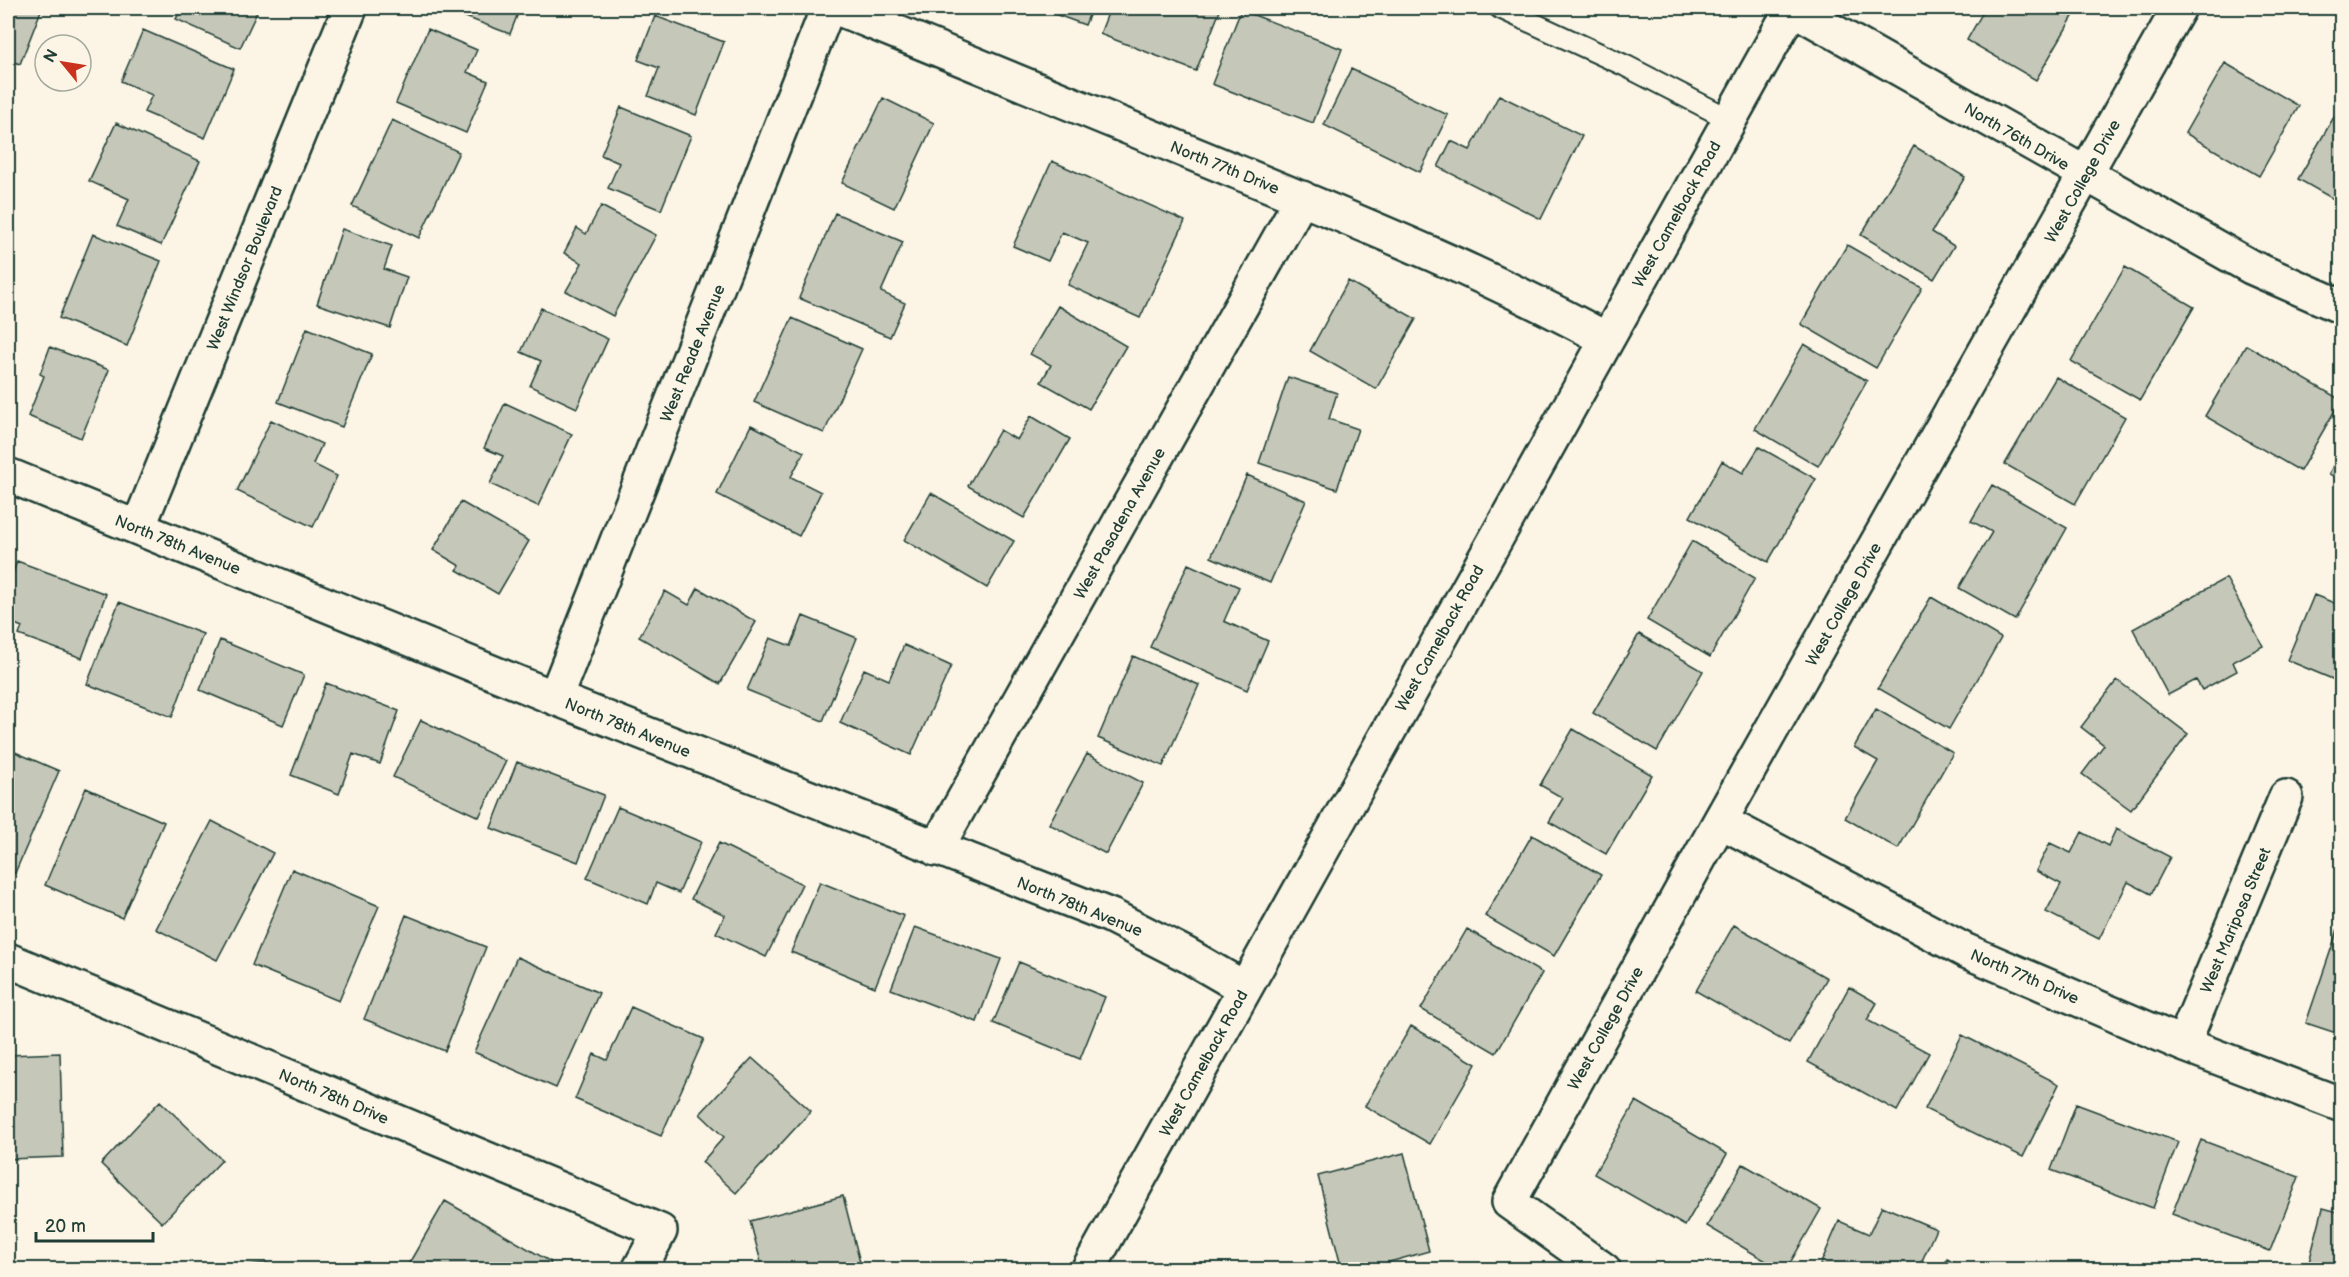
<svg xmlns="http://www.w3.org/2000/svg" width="2349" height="1277" viewBox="0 0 2349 1277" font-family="'Balsamiq Sans',sans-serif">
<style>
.building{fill:#c5c7b9;stroke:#1f3d34;stroke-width:1.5}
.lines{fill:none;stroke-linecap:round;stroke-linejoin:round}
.service-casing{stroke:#1f3d34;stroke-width:24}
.minor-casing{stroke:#1f3d34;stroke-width:38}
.primary-casing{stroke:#1f3d34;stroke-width:38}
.service{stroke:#fcf5e5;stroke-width:20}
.minor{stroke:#fcf5e5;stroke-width:33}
.primary{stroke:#fcf5e5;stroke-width:33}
.labels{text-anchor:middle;stroke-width:6;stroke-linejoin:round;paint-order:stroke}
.street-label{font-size:16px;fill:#1f3d34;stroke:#fcf5e5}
</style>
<rect width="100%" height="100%" fill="#fcf5e5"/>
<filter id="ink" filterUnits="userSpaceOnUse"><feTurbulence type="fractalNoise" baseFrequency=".0167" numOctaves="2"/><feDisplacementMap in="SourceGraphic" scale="12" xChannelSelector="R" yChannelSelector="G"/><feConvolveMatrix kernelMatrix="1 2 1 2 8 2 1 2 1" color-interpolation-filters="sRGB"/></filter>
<g filter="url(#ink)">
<path class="building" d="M8 8H42L20 64 8 60Z
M182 8H259L240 48 176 19Z
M442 8H520L510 34Z
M1038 8H1092L1085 25Z
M1110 8H1221L1196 71 1100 34Z
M1980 8H2078L2036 80 1967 40 1984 10Z
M1241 10 1342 49 1313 123 1212 84Z
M655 16 724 42 696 115 648 96 659 68 638 60Z
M428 29 477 50 467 72 488 81 466 133 396 103Z
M143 30 234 69 205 138 144 112 152 95 121 81Z
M2225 63 2299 106 2259 176 2185 133Z
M1351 69 1448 115 1420 172 1324 125Z
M1499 95 1582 136 1541 219 1438 167 1451 141 1470 150Z
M883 98 934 123 894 208 842 183Z
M2342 103V204L2298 179Z
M621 107 691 136 661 210 608 188 619 163 601 155Z
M392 120 459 152 419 238 352 206Z
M116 123 200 161 161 245 117 226 129 199 89 181Z
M1914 146 1965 177 1932 232 1954 246 1934 279 1861 235Z
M1052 161 1185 221 1140 318 1068 285 1088 243 1062 232 1048 261 1013 246Z
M601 206 656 235 613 316 566 291 582 263 564 253 577 228 586 234Z
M835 213 903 242 881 292 905 303 890 337 799 298Z
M342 229 392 246 384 269 407 277 390 328 317 304Z
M93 234 161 261 127 346 59 318Z
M1847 245 1922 288 1876 368 1801 324Z
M2125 267 2194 307 2140 400 2071 361Z
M1348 281 1416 319 1376 389 1310 351Z
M1058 306 1126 346 1089 409 1041 382 1051 365 1030 354Z
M541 308 608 339 577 408 530 386 541 361 521 352Z
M792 318 862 349 824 433 754 402Z
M307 328 372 354 342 427 278 402Z
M1804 344 1867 381 1818 466 1755 429Z
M2246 345 2341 400 2300 471 2205 416Z
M50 347 109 370 81 438 28 416 44 376 40 374Z
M1288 377 1337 393 1329 419 1358 429 1337 489 1259 463Z
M2056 377 2125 417 2075 504 2005 464Z
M505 403 572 434 538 506 490 484 503 456 484 448Z
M1031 416 1070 439 1024 518 968 486 1000 430 1017 440Z
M271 420 322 444 313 464 337 476 313 527 237 491Z
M751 425 804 452 791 477 821 492 799 536 717 494Z
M1759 447 1816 479 1768 562 1690 517 1722 461 1743 473Z
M2342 448V480L2329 474Z
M1247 475 1306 501 1270 583 1211 557Z
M1992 485 2067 528 2015 620 1959 588 1992 532 1971 521Z
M931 493 1014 541 987 588 904 540Z
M461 502 529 541 498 594 457 570 460 566 433 550Z
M1692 541 1755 578 1710 657 1647 620Z
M17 561 106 594 82 658 19 635 22 627 8 621V587Z
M1188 564 1239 587 1224 621 1268 641 1247 690 1150 647Z
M2226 578 2263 646 2233 662 2237 671 2202 690 2196 680 2168 695 2133 629Z
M698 588 756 622 720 684 639 637 665 591 689 605Z
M2314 595 2342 606V683L2287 660Z
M1931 597 2001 638 1949 729 1878 688Z
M119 602 203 634 172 717 87 684Z
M803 616 857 638 823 721 747 690 770 638 791 646Z
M1639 634 1703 671 1657 751 1593 713Z
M220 640 304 675 283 725 200 690Z
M904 645 951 666 911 755 840 723 864 669 889 680Z
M1133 656 1199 685 1163 766 1098 738Z
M2117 680 2188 734 2131 810 2082 774 2104 745 2081 727Z
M326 683 399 711 380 764 353 754 339 794 291 775Z
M1876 709 1953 753 1898 849 1845 818 1878 761 1854 747Z
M421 720 506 761 479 817 393 777Z
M1573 729 1652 775 1606 854 1549 822 1563 798 1540 785Z
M8 749 59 771 15 873 8 870Z
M1087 754 1143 783 1106 854 1049 824Z
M517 762 604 795 578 862 491 828Z
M86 788 164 822 122 918 45 885Z
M618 807 701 842 679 893 656 883 648 904 587 878Z
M212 821 273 853 217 960 156 929Z
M2116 829 2170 857 2151 894 2128 882 2099 939 2046 912 2061 884 2036 871 2050 843 2071 853 2082 832 2108 846Z
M1532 835 1601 875 1554 956 1485 916Z
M719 843 802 884 766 957 716 933 725 915 691 899Z
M292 869 379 906 339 1001 252 965Z
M820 882 904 916 875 987 791 952Z
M406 915 486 947 445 1051 364 1019Z
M2340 923H2342V1035L2306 1023Z
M1734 925 1827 978 1789 1044 1696 991Z
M915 927 1001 959 977 1022 891 989Z
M1467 929 1542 973 1496 1053 1421 1009Z
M517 957 599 993 556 1088 474 1052Z
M1019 962 1105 997 1080 1059 993 1023Z
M1849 987 1877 1003 1867 1020 1929 1053 1897 1111 1808 1062Z
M631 1007 704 1039 661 1136 575 1099 594 1054 607 1060Z
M1411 1026 1476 1064 1430 1144 1365 1106Z
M1962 1035 2059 1084 2023 1157 1925 1109Z
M60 1053 63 1157 8 1159V1055Z
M752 1058 811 1111 736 1193 702 1162 724 1137 700 1114Z
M160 1101 222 1160 162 1223 101 1164Z
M1636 1101 1727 1154 1685 1226 1594 1174Z
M2076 1104 2178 1142 2153 1208 2051 1170Z
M2201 1140 2299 1177 2270 1251 2172 1214Z
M1404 1153 1429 1251 1361 1270H1342L1318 1176Z
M1743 1164 1821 1209 1786 1270H1781L1707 1226Z
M843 1196 862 1270H763L750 1221Z
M445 1201 551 1262 547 1270H405Z
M1882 1206 1936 1229 1918 1270H1818L1839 1221 1869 1234Z
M2323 1208 2342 1213V1270H2307Z
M1947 1259 1968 1270H1942Z
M267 1263 268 1270H204Z"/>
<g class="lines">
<g class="service-casing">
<path id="service" d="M1500 8 1626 66 1729 119"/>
</g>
<g class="minor-casing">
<path id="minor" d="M837 8C970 62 1103 117 1235 171 1361 223 1487 274 1606 339
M1792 8 2251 267 2342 307
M8 475 555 698 1111 916 1187 955 1244 988
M138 528 350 8
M555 698 828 8
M1720 821 1966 951 2183 1044 2342 1105
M936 849 1302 198
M8 960 660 1231 639 1270
M2183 1044 2286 797
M1604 1270 1509 1202 1720 821 2179 8"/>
</g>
<g class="primary-casing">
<path id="primary" d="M1088 1270 1792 8"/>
</g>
<use href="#service" class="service"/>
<use href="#minor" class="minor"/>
<use href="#primary" class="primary"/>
</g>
</g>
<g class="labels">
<g class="street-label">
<text transform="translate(2017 136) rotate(30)" y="6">North 76th Drive</text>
<text transform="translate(1225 167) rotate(22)" y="6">North 77th Drive</text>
<text transform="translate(2082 181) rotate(-61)" y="6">West College Drive</text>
<text transform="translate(1676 214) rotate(-61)" y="6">West Camelback Road</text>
<text transform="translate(244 268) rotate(-68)" y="6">West Windsor Boulevard</text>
<text transform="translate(692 353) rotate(-68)" y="6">West Reade Avenue</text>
<text transform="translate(1119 523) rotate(-61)" y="6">West Pasadena Avenue</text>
<text transform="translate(178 544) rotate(22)" y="6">North 78th Avenue</text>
<text transform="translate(1843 604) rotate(-61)" y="6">West College Drive</text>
<text transform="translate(1439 638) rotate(-61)" y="6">West Camelback Road</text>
<text transform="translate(628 727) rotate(22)" y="6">North 78th Avenue</text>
<text transform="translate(1080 906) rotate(22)" y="6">North 78th Avenue</text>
<text transform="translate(2235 920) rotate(-67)" y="6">West Mariposa Street</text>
<text transform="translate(2025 976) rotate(23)" y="6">North 77th Drive</text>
<text transform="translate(1605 1028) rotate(-61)" y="6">West College Drive</text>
<text transform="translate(1203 1063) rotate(-61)" y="6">West Camelback Road</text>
<text transform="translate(334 1096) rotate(23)" y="6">North 78th Drive</text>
</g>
</g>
<rect width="2349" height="1277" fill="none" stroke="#fcf5e5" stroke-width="30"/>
<rect x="15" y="15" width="2319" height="1247" fill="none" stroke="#1f3d34" stroke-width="2" filter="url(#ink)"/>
<g transform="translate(63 63) rotate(300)"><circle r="28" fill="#fcf5e5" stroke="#a4ab9e" stroke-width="1.5"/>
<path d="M0-4.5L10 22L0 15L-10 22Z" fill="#c8321e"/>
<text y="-9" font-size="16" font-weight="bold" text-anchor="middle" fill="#1f3d34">N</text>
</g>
<path d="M36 1232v9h117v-9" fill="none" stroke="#1f3d34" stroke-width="3"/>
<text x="45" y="1232" font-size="18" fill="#1f3d34" stroke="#fcf5e5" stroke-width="4.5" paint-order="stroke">20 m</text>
</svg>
